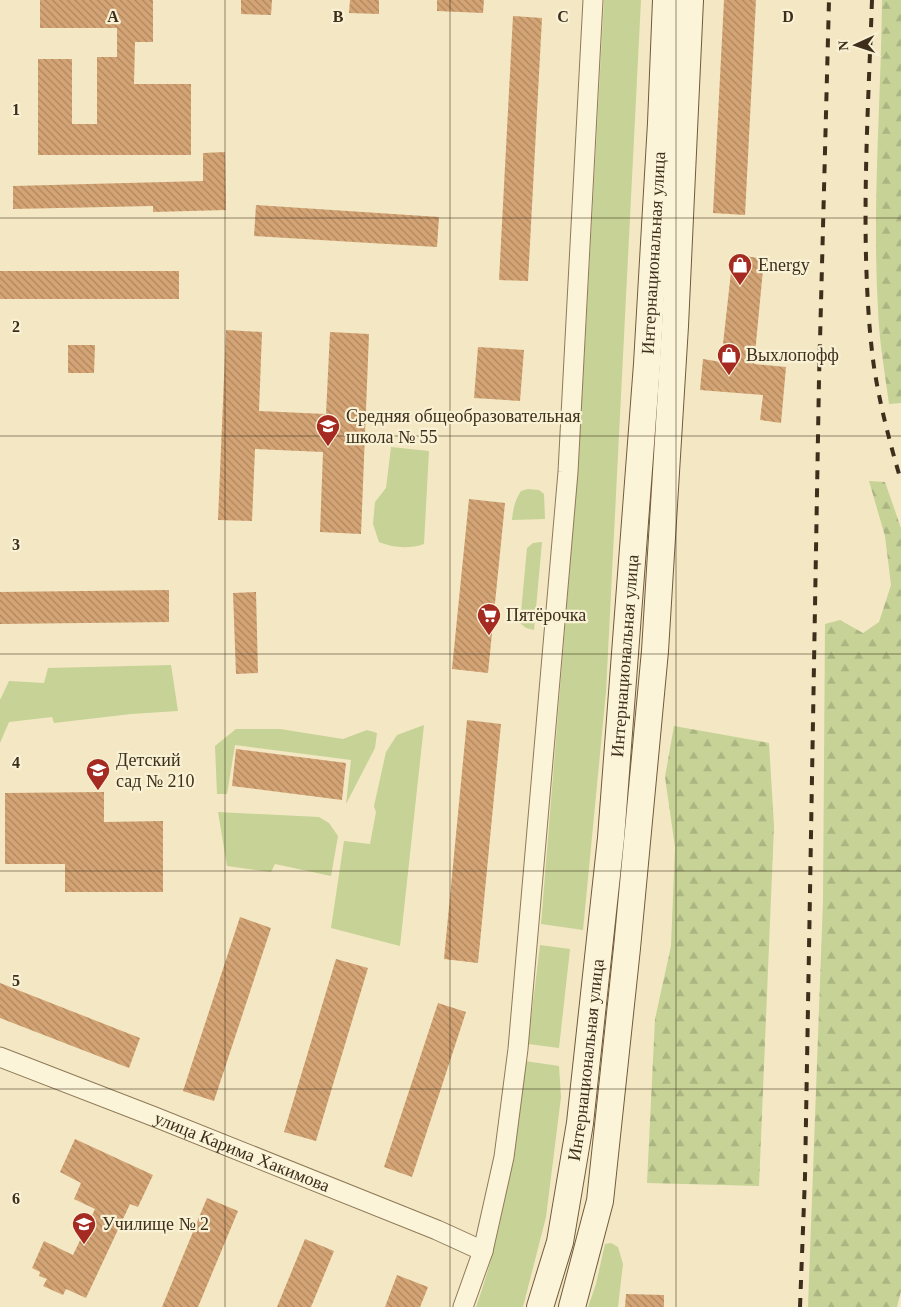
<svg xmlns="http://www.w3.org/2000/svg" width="901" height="1307" viewBox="0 0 901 1307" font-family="Georgia,serif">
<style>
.green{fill:#c6d296}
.forest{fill:url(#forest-firs)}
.building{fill:url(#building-back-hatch)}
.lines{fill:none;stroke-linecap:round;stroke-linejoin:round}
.street-casing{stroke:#8f7958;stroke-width:21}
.secondary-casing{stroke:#715a3b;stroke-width:28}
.street{stroke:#fcf4d8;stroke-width:19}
.secondary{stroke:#fcf4d8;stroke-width:26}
.rail{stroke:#3e2f1d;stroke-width:4;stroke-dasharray:9 9;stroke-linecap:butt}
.grid{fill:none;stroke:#3e2f1d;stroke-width:1;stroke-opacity:0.55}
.labels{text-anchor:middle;stroke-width:4.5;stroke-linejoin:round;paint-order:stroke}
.street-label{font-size:18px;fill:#3e2f1d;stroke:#f9f1d4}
.poi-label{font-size:18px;fill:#3e2f1d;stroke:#f9f1d4;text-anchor:start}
.grid-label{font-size:16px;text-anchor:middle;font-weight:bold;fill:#3e2f1d;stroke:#f9f1d4;stroke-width:4.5;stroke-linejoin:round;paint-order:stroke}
</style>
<defs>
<pattern id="forest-firs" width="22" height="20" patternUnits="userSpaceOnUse" patternTransform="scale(1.25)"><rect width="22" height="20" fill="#c6d296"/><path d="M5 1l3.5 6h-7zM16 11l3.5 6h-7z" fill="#abb581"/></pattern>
<pattern id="building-back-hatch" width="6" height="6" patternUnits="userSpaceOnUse" patternTransform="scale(1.25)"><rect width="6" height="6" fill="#d4a475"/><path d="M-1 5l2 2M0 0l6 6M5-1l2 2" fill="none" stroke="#ad865f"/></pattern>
</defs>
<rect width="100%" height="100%" fill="#f3e8c3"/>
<path class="green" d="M604 0H641L606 692 583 930 541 924 579 455Z
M391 447 429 451 424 544C409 549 394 548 379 542L373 524 375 502 386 488Z
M528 489 539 490 544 494 545 519 512 520C513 509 515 500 521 491Z
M542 542 534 630 526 628 520 623 527 548 533 543Z
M171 665 178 711 131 714 54 723 52 717 9 722 0 743V700L9 681 44 683 48 668Z
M424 725 400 946 331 928 344 841 370 844 376 812 374 806 386 752 397 735Z
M236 729H280L343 739 367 730 377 733 375 748 346 804 351 760 235 745 227 794H217L215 746Z
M218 812 319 817 329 823 338 836 331 876 275 864 271 872 227 866Z
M540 945 570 949 559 1048 528 1044Z
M525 1061 559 1066 561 1097 546 1217 523 1307H476C505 1227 514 1144 525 1061Z
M611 1243 618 1247 623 1264 618 1307H588L596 1284 605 1244Z"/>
<path class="forest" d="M882 0H901V403L889 404C885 373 879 341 878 309 872 206 881 103 882 0Z
M869 481 885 482 901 528V1291L897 1307H808L823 901 825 624 840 620 863 633 879 622 891 585 885 536Z
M674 726 769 743 774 826 759 1186 647 1183 655 1019 671 946 675 847 665 777Z"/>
<path class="building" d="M40 0H153V42H135L134 84H191V155H38V59H72V124H97V57H117V28H40Z
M241 0H272L271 15 241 14Z
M350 0H379V14L349 13Z
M437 0H484L483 13 437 11Z
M724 0H756L745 215 713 213Z
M513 16 542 18 528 281 499 280Z
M225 152 226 210 153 212V206L13 209V186L203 181V153Z
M256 205 439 217 437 247 254 236Z
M733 254 764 259 754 364 786 367 781 423 760 420 763 395 700 390 703 359 721 362Z
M0 271H179V299H0Z
M226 330 262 332 259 411 326 414 330 332 369 334 361 534 320 532 323 452 255 449 252 521 218 520Z
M68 345H95L94 373H68Z
M478 347 524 350 520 401 474 398Z
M469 499 505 503 488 673 452 669Z
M169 590V622L0 624V592Z
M256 592 258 673 236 674 233 593Z
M467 720 501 724 478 963 444 959Z
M236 749 346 763 342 800 232 786Z
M104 792V822L163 821V892H65V864H5V793Z
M240 917 271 928 214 1101 183 1091Z
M336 959 368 968 316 1141 284 1132Z
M0 983 140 1038 129 1068 0 1018Z
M438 1003 466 1012 412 1177 384 1167Z
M75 1139 153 1175 138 1207 130 1204 86 1298 66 1289 63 1295 43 1286 47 1279 39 1276 40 1272 32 1268 44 1241 73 1255 95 1209 74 1199 81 1183 60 1172Z
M207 1198 238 1211 198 1307H162Z
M305 1239 334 1251 311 1307H277Z
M397 1275 428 1287 420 1307H385Z
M626 1294 664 1295V1307H625Z"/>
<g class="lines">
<g class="street-casing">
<g id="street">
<path id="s1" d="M0 1057 155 1117 437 1230 483 1251"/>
<path d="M463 1307 483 1251 504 1157 518 1049 568 472 593 0"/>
</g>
</g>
<g class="secondary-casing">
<g id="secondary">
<path id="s2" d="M540 1307 560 1242 580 1123 611 838 647 364 661 123 666 0"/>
<path d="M572 1307 600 1201 627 948 655 651 675 326 690 0"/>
</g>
</g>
<use href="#street" class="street"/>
<use href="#secondary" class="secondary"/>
<path class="rail" d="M872 0C869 86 864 171 866 257 867 294 869 331 874 367 880 406 890 443 901 481
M800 1307 805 1177 819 379 829 0"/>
</g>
<path class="grid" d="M225 0V1307M450 0V1307M676 0V1307M0 218H901M0 436H901M0 654H901M0 871H901M0 1089H901"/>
<defs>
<g id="shop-pin" transform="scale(1.25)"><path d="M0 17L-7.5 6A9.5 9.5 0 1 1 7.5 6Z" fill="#a52a21" stroke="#f9f1d4"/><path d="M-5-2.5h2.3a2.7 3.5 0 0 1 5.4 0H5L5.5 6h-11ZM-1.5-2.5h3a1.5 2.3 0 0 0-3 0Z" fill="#fff"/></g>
<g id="school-pin" transform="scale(1.25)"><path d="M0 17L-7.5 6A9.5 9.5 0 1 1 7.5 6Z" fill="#a52a21" stroke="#f9f1d4"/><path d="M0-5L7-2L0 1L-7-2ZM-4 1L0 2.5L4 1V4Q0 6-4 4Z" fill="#fff"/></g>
<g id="supermarket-pin" transform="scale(1.25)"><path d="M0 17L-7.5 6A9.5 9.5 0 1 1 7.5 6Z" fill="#a52a21" stroke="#f9f1d4"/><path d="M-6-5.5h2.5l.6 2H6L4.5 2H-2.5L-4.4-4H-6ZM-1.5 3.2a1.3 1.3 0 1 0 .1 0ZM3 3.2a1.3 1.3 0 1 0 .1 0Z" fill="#fff"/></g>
<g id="university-pin" transform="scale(1.25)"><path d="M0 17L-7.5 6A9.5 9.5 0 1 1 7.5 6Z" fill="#a52a21" stroke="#f9f1d4"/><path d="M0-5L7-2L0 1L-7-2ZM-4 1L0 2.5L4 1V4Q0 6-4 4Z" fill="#fff"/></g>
</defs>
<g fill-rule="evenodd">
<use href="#shop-pin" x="740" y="265"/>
<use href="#shop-pin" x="729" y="355"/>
<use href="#school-pin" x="328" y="426"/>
<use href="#supermarket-pin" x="489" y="615"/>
<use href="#school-pin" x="98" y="770"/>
<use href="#university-pin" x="84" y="1224"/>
</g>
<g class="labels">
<g class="street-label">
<text dy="6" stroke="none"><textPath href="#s2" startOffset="1062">Интернациональная улица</textPath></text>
<text dy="6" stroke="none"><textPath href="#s2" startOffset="658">Интернациональная улица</textPath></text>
<text dy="6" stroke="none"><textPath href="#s2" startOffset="252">Интернациональная улица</textPath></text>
<text dy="6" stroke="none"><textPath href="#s1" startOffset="260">улица Карима Хакимова</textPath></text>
</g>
<g class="poi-label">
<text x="758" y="271">Energy</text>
<text x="746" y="361">Выхлопофф</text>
<text x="346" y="422">Средняя общеобразовательная<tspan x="346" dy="21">школа № 55</tspan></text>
<text x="506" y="621">Пятёрочка</text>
<text x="116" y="766">Детский<tspan x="116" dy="21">сад № 210</tspan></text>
<text x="102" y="1230">Училище № 2</text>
</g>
</g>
<g class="grid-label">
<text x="113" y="22">A</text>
<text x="338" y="22">B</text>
<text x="563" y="22">C</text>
<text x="788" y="22">D</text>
<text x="16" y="115">1</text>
<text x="16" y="332">2</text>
<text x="16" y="550">3</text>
<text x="16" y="768">4</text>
<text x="16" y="986">5</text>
<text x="16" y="1204">6</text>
</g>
<g transform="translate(856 45) rotate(267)" stroke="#f9f1d4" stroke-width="4" paint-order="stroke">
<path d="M0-4L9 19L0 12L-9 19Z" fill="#3e2f1d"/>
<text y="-8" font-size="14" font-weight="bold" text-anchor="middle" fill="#3e2f1d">N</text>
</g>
</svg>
